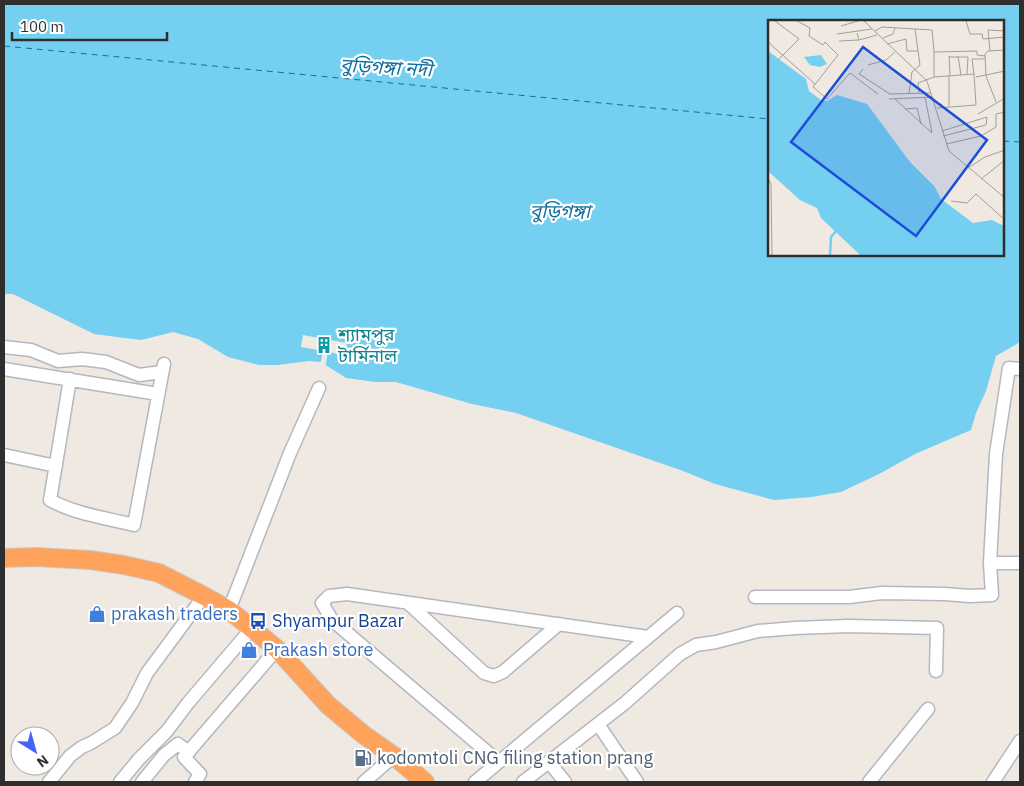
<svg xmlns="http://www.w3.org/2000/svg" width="1024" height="786" viewBox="0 0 1024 786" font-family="'IBM Plex Sans','Noto Sans Bengali',sans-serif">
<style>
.water{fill:#75cff0;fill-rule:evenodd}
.pier{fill:#efe9e1}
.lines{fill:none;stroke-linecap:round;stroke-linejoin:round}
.ferry{stroke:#0d6fa3;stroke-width:1;stroke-dasharray:6 5;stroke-linecap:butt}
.minor-casing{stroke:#b4b7c1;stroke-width:15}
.highway-casing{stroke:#c9c9c9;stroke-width:20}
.minor{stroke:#fff;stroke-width:12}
.highway{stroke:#ffa35c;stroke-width:18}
.labels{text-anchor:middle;stroke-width:4.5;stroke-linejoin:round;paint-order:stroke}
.culture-label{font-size:18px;fill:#0d838f;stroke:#fff;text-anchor:start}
.shop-label{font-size:18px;fill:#366cbe;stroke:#fff;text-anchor:start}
.transit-label{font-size:18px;fill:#164399;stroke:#fff;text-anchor:start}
.service-label{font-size:18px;fill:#4e5e75;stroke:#fff;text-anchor:start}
.water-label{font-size:19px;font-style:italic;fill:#0d6fa3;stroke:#fff}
.inset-river{fill:none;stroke:#75cff0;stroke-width:2.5}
.inset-road{fill:none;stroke:#a29e99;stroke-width:1}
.view{fill:#1d4ed8;fill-opacity:0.15;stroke:#1d4ed8;stroke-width:2.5}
.inset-edge{fill:none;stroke:#2e2e2e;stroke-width:2.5}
</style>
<rect width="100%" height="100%" fill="#efe9e1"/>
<path class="water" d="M4 4H1020V342L996 356 986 391 976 413 971 430 915 454 879 474 841 492 811 497 774 500 715 484 683 471 516 413 472 404 396 382H375L346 378 321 362 309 361 278 365H259L228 357 198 339 173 332 141 340 94 334 13 294H4ZM769 21H1003V255H769Z"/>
<path class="pier" d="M303 335 347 343 345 355 328 352 325 369 320 365 323 351 301 347Z"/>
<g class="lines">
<path class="ferry" d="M4 46 769 119
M1003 141 1020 142"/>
<g class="minor-casing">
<path id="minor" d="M4 347 31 350 58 361 82 359 106 362 139 375 162 372
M4 369 158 394
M70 379 50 500C75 514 106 518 134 525L164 364
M4 455 56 466
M990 563H1020
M755 597H849L882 593 945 594 970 596 992 595 990 563 996 454 1009 368 1020 369
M408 603 484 673 494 676 503 672 559 624
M229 610 290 453 319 388
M598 724 637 782
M499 762 332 620 322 603 329 596 347 594 648 637
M549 762 565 782
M49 782 70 756 82 747 91 743 115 728 132 703 147 673 204 596
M120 782 139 759 167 731 188 703 252 628
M142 782 164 755 178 744 189 752
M195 782 200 774 184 757 277 649
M364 782 394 756
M475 782 677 613
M523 782 625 703 680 654 696 645 716 642 758 631 795 628 848 626 937 628 936 671
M869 782 928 709
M993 782 1020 741"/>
</g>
<g class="highway-casing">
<path id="highway" d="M4 558 36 557 90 560 124 565 159 573 204 596 229 610 277 649 328 705 364 735 394 756 425 782"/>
</g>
<use href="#minor" class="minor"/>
<use href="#highway" class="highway"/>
</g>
<defs>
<g id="building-bare" transform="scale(1.35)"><path d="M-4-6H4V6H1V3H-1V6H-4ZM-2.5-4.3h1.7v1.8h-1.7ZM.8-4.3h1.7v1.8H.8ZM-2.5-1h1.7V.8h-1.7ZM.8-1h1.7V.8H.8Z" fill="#0f9aa8" stroke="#fff" stroke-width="2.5" paint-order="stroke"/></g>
<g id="shop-bare" transform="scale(1.35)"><path d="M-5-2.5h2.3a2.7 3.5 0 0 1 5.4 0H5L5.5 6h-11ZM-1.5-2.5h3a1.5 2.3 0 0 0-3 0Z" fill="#3f7fe0" stroke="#fff" stroke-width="2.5" paint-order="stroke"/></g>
<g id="bus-bare" transform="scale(1.35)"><path d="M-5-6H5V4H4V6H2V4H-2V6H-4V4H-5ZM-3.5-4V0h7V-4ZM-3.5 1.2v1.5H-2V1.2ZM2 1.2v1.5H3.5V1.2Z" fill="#1a4fb4" stroke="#fff" stroke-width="2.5" paint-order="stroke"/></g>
<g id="fuel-bare" transform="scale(1.35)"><path d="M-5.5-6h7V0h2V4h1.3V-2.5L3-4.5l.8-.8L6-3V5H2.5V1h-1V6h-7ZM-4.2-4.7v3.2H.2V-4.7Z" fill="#5c6f8a" stroke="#fff" stroke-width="2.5" paint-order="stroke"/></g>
</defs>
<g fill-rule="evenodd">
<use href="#building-bare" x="324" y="345"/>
<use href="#shop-bare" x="97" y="614"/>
<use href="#bus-bare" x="258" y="621"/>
<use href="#shop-bare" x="249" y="650"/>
<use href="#fuel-bare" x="363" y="758"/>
</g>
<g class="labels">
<g class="culture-label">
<text x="338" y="341">শ্যামপুর<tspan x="338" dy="21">টার্মিনাল</tspan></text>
</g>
<g class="shop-label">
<text x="111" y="620">prakash traders</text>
<text x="263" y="656">Prakash store</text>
</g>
<g class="transit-label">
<text x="272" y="627">Shyampur Bazar</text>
</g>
<g class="service-label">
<text x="377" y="764">kodomtoli CNG filing station prang</text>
</g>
<g class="water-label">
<text transform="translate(386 67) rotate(3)" y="7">বুড়িগঙ্গা নদী</text>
<text x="560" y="218">বুড়িগঙ্গা</text>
</g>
</g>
<g transform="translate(768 20)">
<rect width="236" height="236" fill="#efe9e1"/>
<path d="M0 31 38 59 41 71 53 80 59 81 69 75 99 84 142 142 167 167 173 179 205 203 224 200 236 206V236H93L89 232 53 198 49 188 32 180 0 151ZM53 35 59 44 52 47 42 45 36 37Z" fill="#75cff0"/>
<path class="inset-river" d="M0 71 180 236M62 236 63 217 68 211"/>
<path class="inset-road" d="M7 1 31 19 10 40M29 1 42 8 41 16 55 25 57 22 70 35 45 67 59 79 82 53 110 74M96 1 159 61 181 131 237 178M198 1 202 14H214L215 19 237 17M73 6 90 1M107 11 114 7 164 10 166 32M89 13 91 20 109 15M69 14 104 9M115 18 125 14 127 8M71 21 91 20M0 22 47 64M119 24 138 19 139 31H150M222 31 220 10 237 11M181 36 182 55M190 36 193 55M181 37H200L199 54M100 45 118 40 127 32M95 49 91 54 122 74 163 73M206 54 204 39H217M181 55V86M166 57V32L209 31V35L217 36M208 57 237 51M141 73 144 52 152 45 147 9M151 73 150 63 166 57 206 54 208 85 169 88M121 79 165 77M127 79 164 113 157 77M228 82 218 56 217 34 220 31 237 30M137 89 149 88 153 104M210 94 237 78M174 111 219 97 218 105 175 116M178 124 213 116 228 107V94L237 92M200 148 217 137 237 130M0 158 3 164 4 236M213 159 237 140M183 181 199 183 208 174 237 200"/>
<path class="view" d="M95 27 219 120 148 216 23 122Z"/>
<rect width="236" height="236" class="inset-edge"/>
</g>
<rect width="1024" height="786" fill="none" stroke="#2e2e2e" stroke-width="10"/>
<g transform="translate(35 751) rotate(143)"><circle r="24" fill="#ffffff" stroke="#ababab"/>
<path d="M0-4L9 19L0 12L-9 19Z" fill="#4264fb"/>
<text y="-8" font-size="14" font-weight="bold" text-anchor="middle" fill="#2e2e2e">N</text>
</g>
<path d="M12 32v8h155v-8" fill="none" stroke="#2e2e2e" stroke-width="2.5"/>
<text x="20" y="32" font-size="15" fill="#2e2e2e" stroke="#ffffff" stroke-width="4" paint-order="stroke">100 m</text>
</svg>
